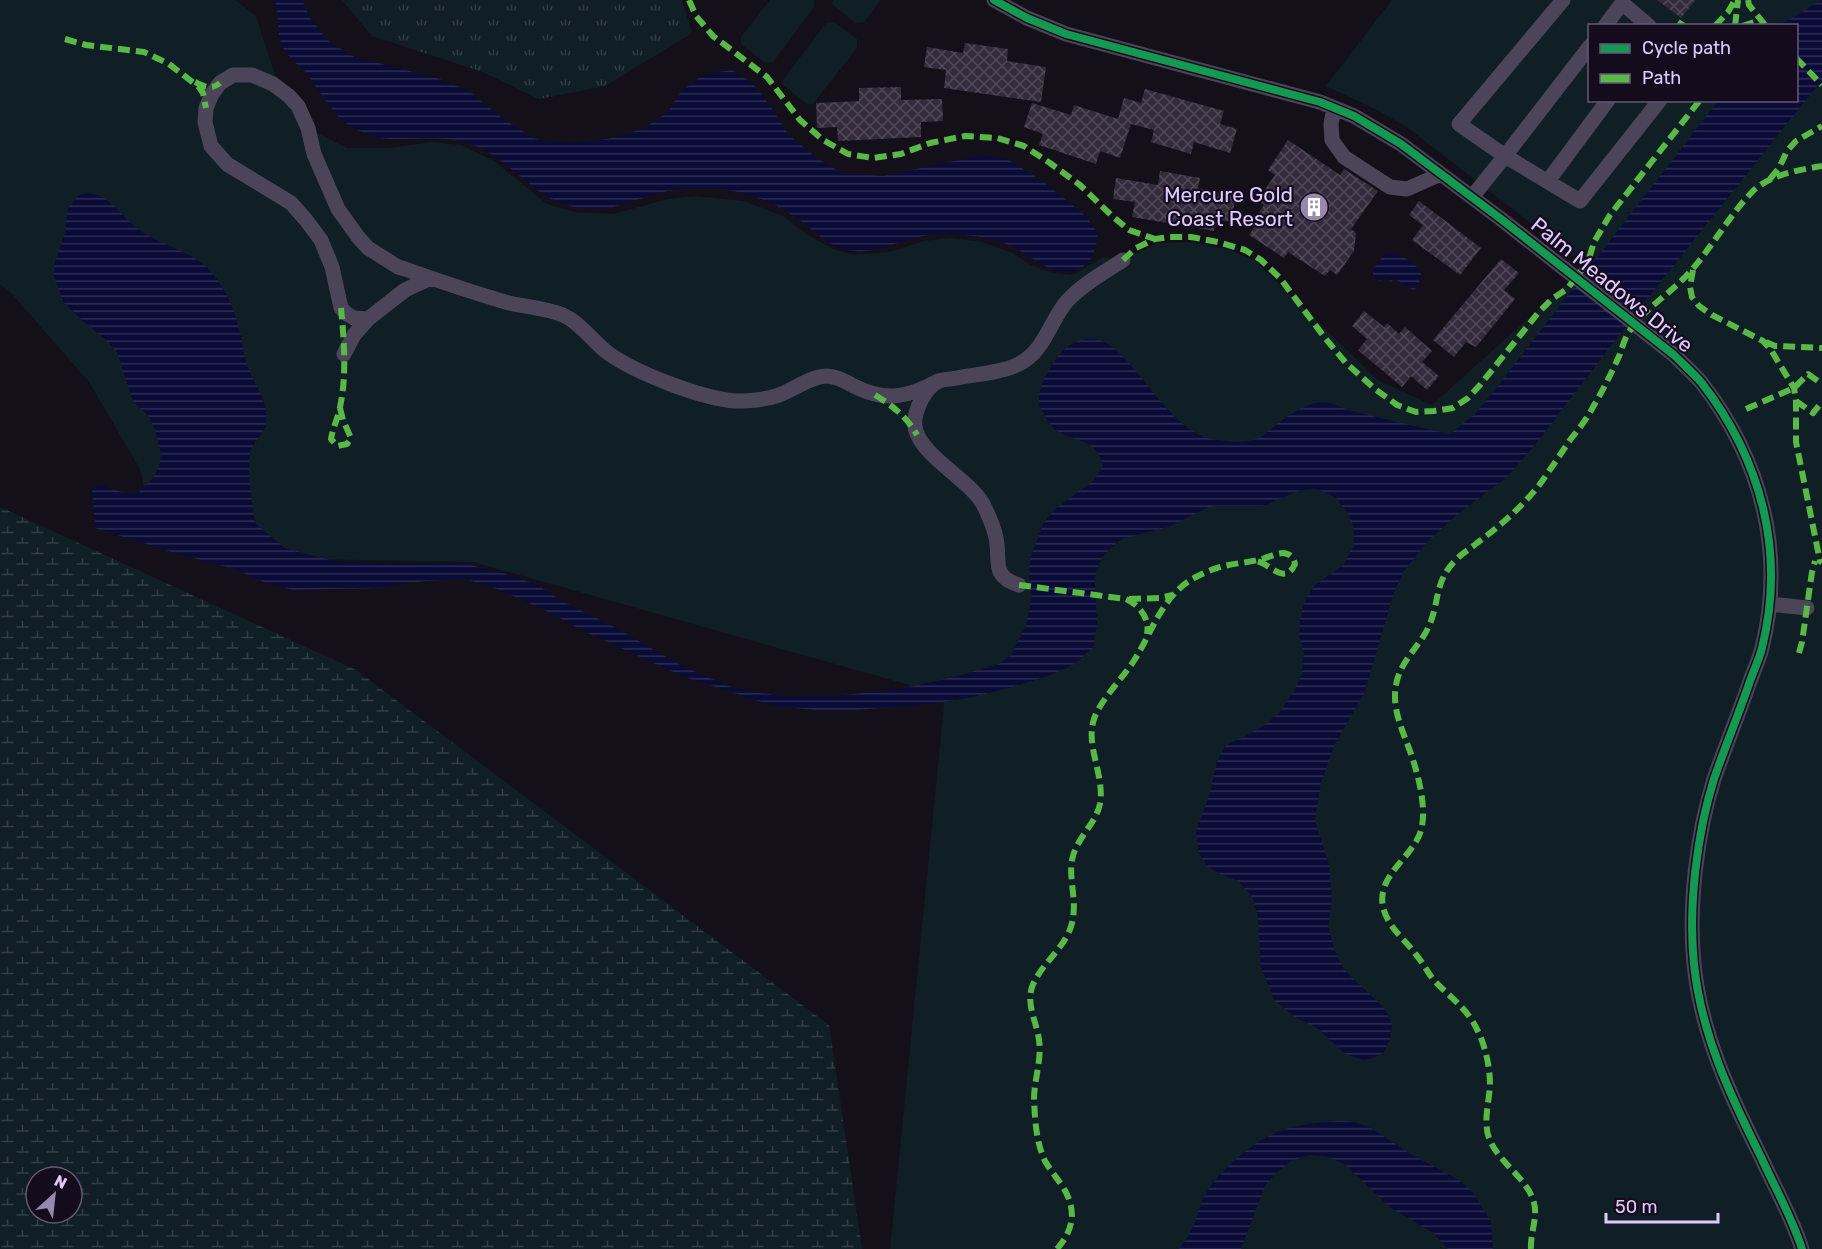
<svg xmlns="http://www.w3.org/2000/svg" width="1822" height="1249" viewBox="0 0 1822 1249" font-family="Rubik,sans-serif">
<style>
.green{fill:#101e25;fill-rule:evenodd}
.wetland{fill:url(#wetland-marsh);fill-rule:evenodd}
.park{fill:url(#park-tufts)}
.water{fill:url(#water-rules)}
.building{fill:url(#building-cross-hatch)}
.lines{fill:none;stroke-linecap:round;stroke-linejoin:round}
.minor{stroke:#4c455a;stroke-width:15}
.quiet{stroke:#58b947;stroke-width:6;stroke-dasharray:12 6;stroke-linecap:butt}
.cycleway-casing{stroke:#140c1d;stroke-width:11}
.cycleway{stroke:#139951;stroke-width:8}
.labels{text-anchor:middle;stroke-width:4.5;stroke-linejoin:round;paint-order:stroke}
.poi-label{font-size:21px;fill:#e0c9fe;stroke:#140c1d;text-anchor:end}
.street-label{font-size:21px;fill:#e0c9fe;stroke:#140c1d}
</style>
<defs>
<pattern id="wetland-marsh" width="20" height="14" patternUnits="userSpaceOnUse" patternTransform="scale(1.5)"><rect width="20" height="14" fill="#101e25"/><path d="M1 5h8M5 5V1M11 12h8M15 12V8" fill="none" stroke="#323d46"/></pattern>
<pattern id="park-tufts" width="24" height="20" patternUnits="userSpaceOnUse" patternTransform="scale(1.5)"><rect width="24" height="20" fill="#101e25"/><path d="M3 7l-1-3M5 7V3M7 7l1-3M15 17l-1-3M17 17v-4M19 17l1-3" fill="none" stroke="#323d46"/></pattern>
<pattern id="water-rules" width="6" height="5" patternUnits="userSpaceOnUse" patternTransform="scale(1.5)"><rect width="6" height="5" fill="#0a0b36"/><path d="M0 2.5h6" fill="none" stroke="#2d2d54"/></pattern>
<pattern id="building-cross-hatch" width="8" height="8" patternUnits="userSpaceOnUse" patternTransform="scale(1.5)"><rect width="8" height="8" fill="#342c3c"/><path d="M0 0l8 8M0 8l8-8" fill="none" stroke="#514959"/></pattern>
</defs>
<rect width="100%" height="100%" fill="#141019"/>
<path class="green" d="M0 0H235L256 16 276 78 316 132 347 148H389L432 142 461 145 494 161 547 204 574 212 613 214 668 199 695 196 744 201 783 216 806 234 833 249 854 255 890 252 924 241 950 238 982 242 1013 253 1030 265 1053 273 1073 275 1103 257 1123 260 1157 243 1191 242 1228 249 1254 260 1378 380 1432 405 1585 267 1577 259 1408 128 1379 111 1326 86 1392 0H1822V1249H890L945 695 473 562 251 558 153 527 140 469 89 382 12 294 0 284ZM1590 26H1796V100H1590Z
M770 0H814V7L773 62H764L741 44V37Z
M833 0H881L864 22 855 23 832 4Z
M834 22 857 39V48L813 104H807L783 85V80L826 23Z"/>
<path class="wetland" d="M0 507 356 670 829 1025 862 1249H0ZM36 1177H72V1213H36Z"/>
<path class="park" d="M342 0H682L692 33 605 86 539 99 483 72 372 36Z"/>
<path class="water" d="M275 0H302L310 17 328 41 354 57 437 78 469 91 502 118 538 140 573 143 607 139 643 129 668 112 682 90 705 74 732 70 751 82 769 104 788 134 818 159 842 173 883 176 979 156H995L1009 160 1044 182 1086 216 1098 233C1096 250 1092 267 1073 271 1050 276 1030 255 1011 246 999 241 985 237 973 236 958 234 939 233 924 236 895 241 874 257 843 249 829 245 818 234 806 225 790 213 774 203 755 197 728 187 697 186 668 191 642 196 619 210 592 209 538 208 521 167 478 147 450 134 421 140 391 139 369 138 345 127 332 109 322 98 316 85 306 73 299 65 288 58 283 48 276 34 279 15 275 0Z
M1822 0V80L1647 299 1535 445 1507 477 1458 514 1430 539 1403 572 1393 595 1365 692 1335 744 1321 783 1315 820 1329 865 1332 901 1328 926 1335 951 1344 970 1377 1001 1387 1012 1392 1026 1390 1039 1384 1052 1374 1058 1364 1060 1345 1054 1317 1028 1296 1018 1274 1000 1261 967 1258 917 1253 898 1238 881 1222 875 1207 866 1199 853 1196 831 1210 793 1217 761 1224 748 1229 743 1244 737 1266 724 1279 713 1294 691 1302 674 1304 653 1299 635 1300 620 1305 600 1316 584 1343 566 1353 547 1354 529 1348 513 1335 497 1316 489 1301 490 1263 506H1220L1209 507 1168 527 1122 539 1114 545 1103 556 1096 570 1095 584 1097 623 1093 648 1073 665 1053 674 1017 686 968 698 930 704 857 710H816L774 706 682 676 588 633 536 606 494 588 466 579 424 581 376 588 293 590 266 583 234 569 178 554 95 528 92 487 105 485C115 492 126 493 138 493L152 479 159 467 161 454 155 430 150 418 133 401 117 352 106 340 85 323 64 303 54 277 55 262 65 232 68 209 79 195C104 186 119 215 138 229 157 243 180 248 199 261 222 277 235 309 241 336 243 346 244 357 248 367 255 386 268 401 266 423 265 434 255 440 251 450 245 465 253 505 255 523L285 548 333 561 385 564 463 563 503 573 536 584 564 602 618 629 682 666 733 688 784 697 834 696 894 690 954 677 999 664 1011 655 1026 626 1032 596 1029 578 1030 559 1043 524 1053 511 1094 480 1103 466C1096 435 1071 444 1052 427 1049 424 1047 419 1045 415 1043 412 1039 407 1039 403 1037 393 1046 373 1052 365 1065 343 1089 329 1112 347 1144 371 1171 430 1211 439 1224 441 1243 444 1256 439 1261 438 1266 432 1271 429 1286 417 1302 404 1322 402 1331 401 1343 409 1352 411 1385 419 1417 427 1450 434L1475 414 1497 387 1718 101 1796 100V26L1780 25Z
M1385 253C1401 255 1416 260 1422 276L1414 291 1395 279 1391 282 1384 277 1380 281 1373 277V270Z
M1341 1121 1355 1122 1371 1128 1409 1153 1460 1181 1473 1192 1491 1222 1493 1249H1448L1433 1233 1391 1208 1344 1164 1328 1157 1310 1155 1291 1161 1275 1174 1265 1186 1241 1249H1179C1187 1239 1193 1228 1197 1217 1199 1211 1200 1205 1203 1199 1209 1186 1221 1173 1232 1163 1268 1129 1293 1124 1341 1121Z"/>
<path class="building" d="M1657 0H1695L1681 18Z
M965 43 1008 49 1007 61 1046 67 1041 102 944 88 946 70 924 67 927 47 963 53Z
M901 87V100L942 99 943 121 921 122V137L838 141 837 127 817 128 816 103 859 101V88Z
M1145 89 1224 111 1220 124 1237 129 1230 153 1194 142 1191 154 1151 142 1154 130 1131 124 1120 158 1100 151 1096 164 1039 145 1043 134 1024 127 1032 103 1071 115 1074 105 1118 119 1124 98 1141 103Z
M1288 140 1340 175 1344 169 1378 191 1351 229 1356 233 1354 251 1337 275 1330 270 1325 276 1288 252 1284 258 1249 235 1255 226 1250 225 1264 205 1257 201 1275 175 1268 170Z
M1160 171 1200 178 1198 188 1236 195 1231 222 1216 219 1214 231 1132 217 1135 202 1113 199 1116 178 1158 185Z
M1419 201 1481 248 1460 275 1412 240 1423 225 1409 215Z
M1501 259 1519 273 1504 290 1515 299 1476 347 1466 342 1454 357 1433 340Z
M1364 311 1384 327 1387 323 1399 334 1405 327 1432 351 1422 362 1439 376 1427 390 1411 376 1402 387 1358 350 1367 339 1352 326Z"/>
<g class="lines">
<path class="minor" d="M994 0 1027 18 1066 34 1320 102 1354 116 1401 144 1501 219 1674 355C1683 364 1693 373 1701 382 1761 459 1786 552 1762 648 1759 660 1753 672 1749 684 1738 716 1725 747 1714 779 1697 833 1688 907 1694 964 1701 1034 1730 1095 1761 1157 1775 1188 1792 1217 1802 1249
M1605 26 1622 3 1649 26
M1590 46 1505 156 1580 201 1660 100
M1334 108 1331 124 1332 140 1344 157 1390 187 1407 189 1441 174
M1548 181 1608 100
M1472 197 1505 156 1459 124 1563 0
M431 278 405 290 368 319 354 318 347 314 341 308 332 267 321 240 306 220 291 203 227 164 211 146 205 122 206 108 212 94 220 83 233 75H252L273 84 289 96 298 106 308 128 314 154 338 209 358 237 368 248 398 267 405 269C439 281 474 293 509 303 527 307 546 308 563 315 581 323 592 341 608 353 636 373 700 398 735 401 748 401 763 400 776 396 793 391 808 377 826 376 837 376 846 382 856 387 886 402 909 397 938 381
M344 354 354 335 368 319
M1019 585C990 576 1001 561 996 538 994 527 988 514 983 504 968 478 920 456 915 427 913 412 925 387 939 381 944 379 952 379 957 378 978 374 1000 373 1019 364 1045 351 1050 320 1068 300 1084 283 1105 272 1123 260
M1770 604 1807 608"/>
<path class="quiet" d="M689 0 696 16 713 36 767 77 800 120 823 140 848 154 873 158 901 154 930 143 965 136 997 138 1024 146 1050 163 1080 185 1112 216 1129 230 1155 239
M1748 0 1749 5 1766 26
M1678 22 1684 26
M1715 26 1728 12 1735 0
M1735 26 1738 0
M1742 26 1755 22 1765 24
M65 39 86 45 144 52 169 64 199 87 203 93 206 108
M1796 58 1822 85
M195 82C205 87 211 90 220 83
M1770 179 1779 168 1787 151 1796 141 1822 126
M1123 260 1136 248 1155 239 1169 237H1191L1218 242 1245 250 1261 260 1280 278 1325 338 1346 363 1375 389 1397 405 1416 412 1434 411 1453 408 1468 398 1480 385 1538 313 1552 299 1567 289 1588 262 1594 242 1610 215 1700 100
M1693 270 1690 287 1692 297 1699 306 1712 315 1763 341 1771 350 1794 388 1796 401V442L1820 561 1822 563
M1766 342 1775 346 1822 348
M875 395C893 406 907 417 917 435
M1796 401 1813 413 1822 402
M340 408 343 420 351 438 347 444 337 446 331 439C333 427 338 418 340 407 347 375 344 340 341 308
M1746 409 1794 388 1808 374 1822 384
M1019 585 1126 599C1139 605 1150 618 1147 634
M1129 599 1159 598 1173 595
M1799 653 1802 642 1812 572 1815 561
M1057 1249C1074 1229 1077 1210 1063 1187 1057 1178 1050 1170 1045 1161 1036 1142 1035 1120 1034 1099 1034 1080 1042 1060 1039 1040 1037 1023 1026 1005 1032 987 1041 963 1066 948 1072 923 1078 899 1067 876 1073 856 1078 837 1096 823 1100 804 1105 775 1085 746 1094 719 1100 700 1124 677 1135 659 1153 630 1163 594 1196 577 1202 574 1210 570 1217 568 1232 563 1249 563 1265 558 1272 556 1281 551 1287 554 1292 555 1294 560 1295 564 1285 586 1271 564 1256 561
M1531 1249C1530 1234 1538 1217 1534 1203 1528 1178 1499 1164 1489 1138 1483 1121 1489 1103 1490 1085 1490 1064 1484 1040 1473 1022 1462 1004 1445 993 1432 978 1427 971 1423 963 1417 956 1405 939 1388 928 1383 907 1376 873 1417 856 1422 826 1426 805 1418 774 1411 754 1402 728 1389 705 1398 677 1404 658 1421 644 1429 626 1440 601 1434 581 1456 560 1462 553 1470 549 1477 543 1500 526 1522 507 1540 484 1550 470 1560 455 1570 440 1578 430 1587 419 1593 407 1603 390 1612 372 1620 354 1622 348 1624 341 1627 335 1642 310 1669 295 1688 274 1712 248 1729 215 1754 190 1772 174 1799 170 1822 166"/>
<g class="cycleway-casing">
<path id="cycleway" d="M994 0 1027 18 1066 34 1320 102 1354 116 1401 144 1501 219 1674 355C1683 364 1693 373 1701 382 1761 459 1786 552 1762 648 1759 660 1753 672 1749 684 1738 716 1725 747 1714 779 1697 833 1688 907 1694 964 1701 1034 1730 1095 1761 1157 1775 1188 1792 1217 1802 1249"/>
</g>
<use href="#cycleway" class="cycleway"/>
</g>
<defs>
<g id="building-disc" transform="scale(1.5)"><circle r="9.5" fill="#9988ae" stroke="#140c1d"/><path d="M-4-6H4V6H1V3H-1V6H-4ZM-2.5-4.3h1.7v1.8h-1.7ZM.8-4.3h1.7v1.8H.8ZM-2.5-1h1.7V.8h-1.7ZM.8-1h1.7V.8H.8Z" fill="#fff"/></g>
</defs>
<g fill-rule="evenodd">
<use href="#building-disc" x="1314" y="207"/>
</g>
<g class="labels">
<g class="poi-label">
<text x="1293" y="202">Mercure Gold<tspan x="1293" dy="24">Coast Resort</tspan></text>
</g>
<g class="street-label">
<text transform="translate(1612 285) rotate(39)" y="7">Palm Meadows Drive</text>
</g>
</g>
<rect x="1588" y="24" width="210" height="78" fill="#140c1d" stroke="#665877" stroke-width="1.5"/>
<rect x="1600" y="44" width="30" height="9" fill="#139951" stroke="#665877" stroke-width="1.5"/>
<text x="1642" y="54" font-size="18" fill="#e0c9fe">Cycle path</text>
<rect x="1600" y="74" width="30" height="9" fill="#58b947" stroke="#665877" stroke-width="1.5"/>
<text x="1642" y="84" font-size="18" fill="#e0c9fe">Path</text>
<g transform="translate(54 1195) rotate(27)"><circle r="28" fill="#140c1d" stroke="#665877" stroke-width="1.5"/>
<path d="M0-4.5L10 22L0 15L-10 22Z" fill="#9988ae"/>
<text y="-9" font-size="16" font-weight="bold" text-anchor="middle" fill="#e0c9fe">N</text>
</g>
<path d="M1606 1213v9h112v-9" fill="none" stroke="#e0c9fe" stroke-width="3"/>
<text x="1615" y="1213" font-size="18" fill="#e0c9fe" stroke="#140c1d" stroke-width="4.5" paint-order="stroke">50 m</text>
</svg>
